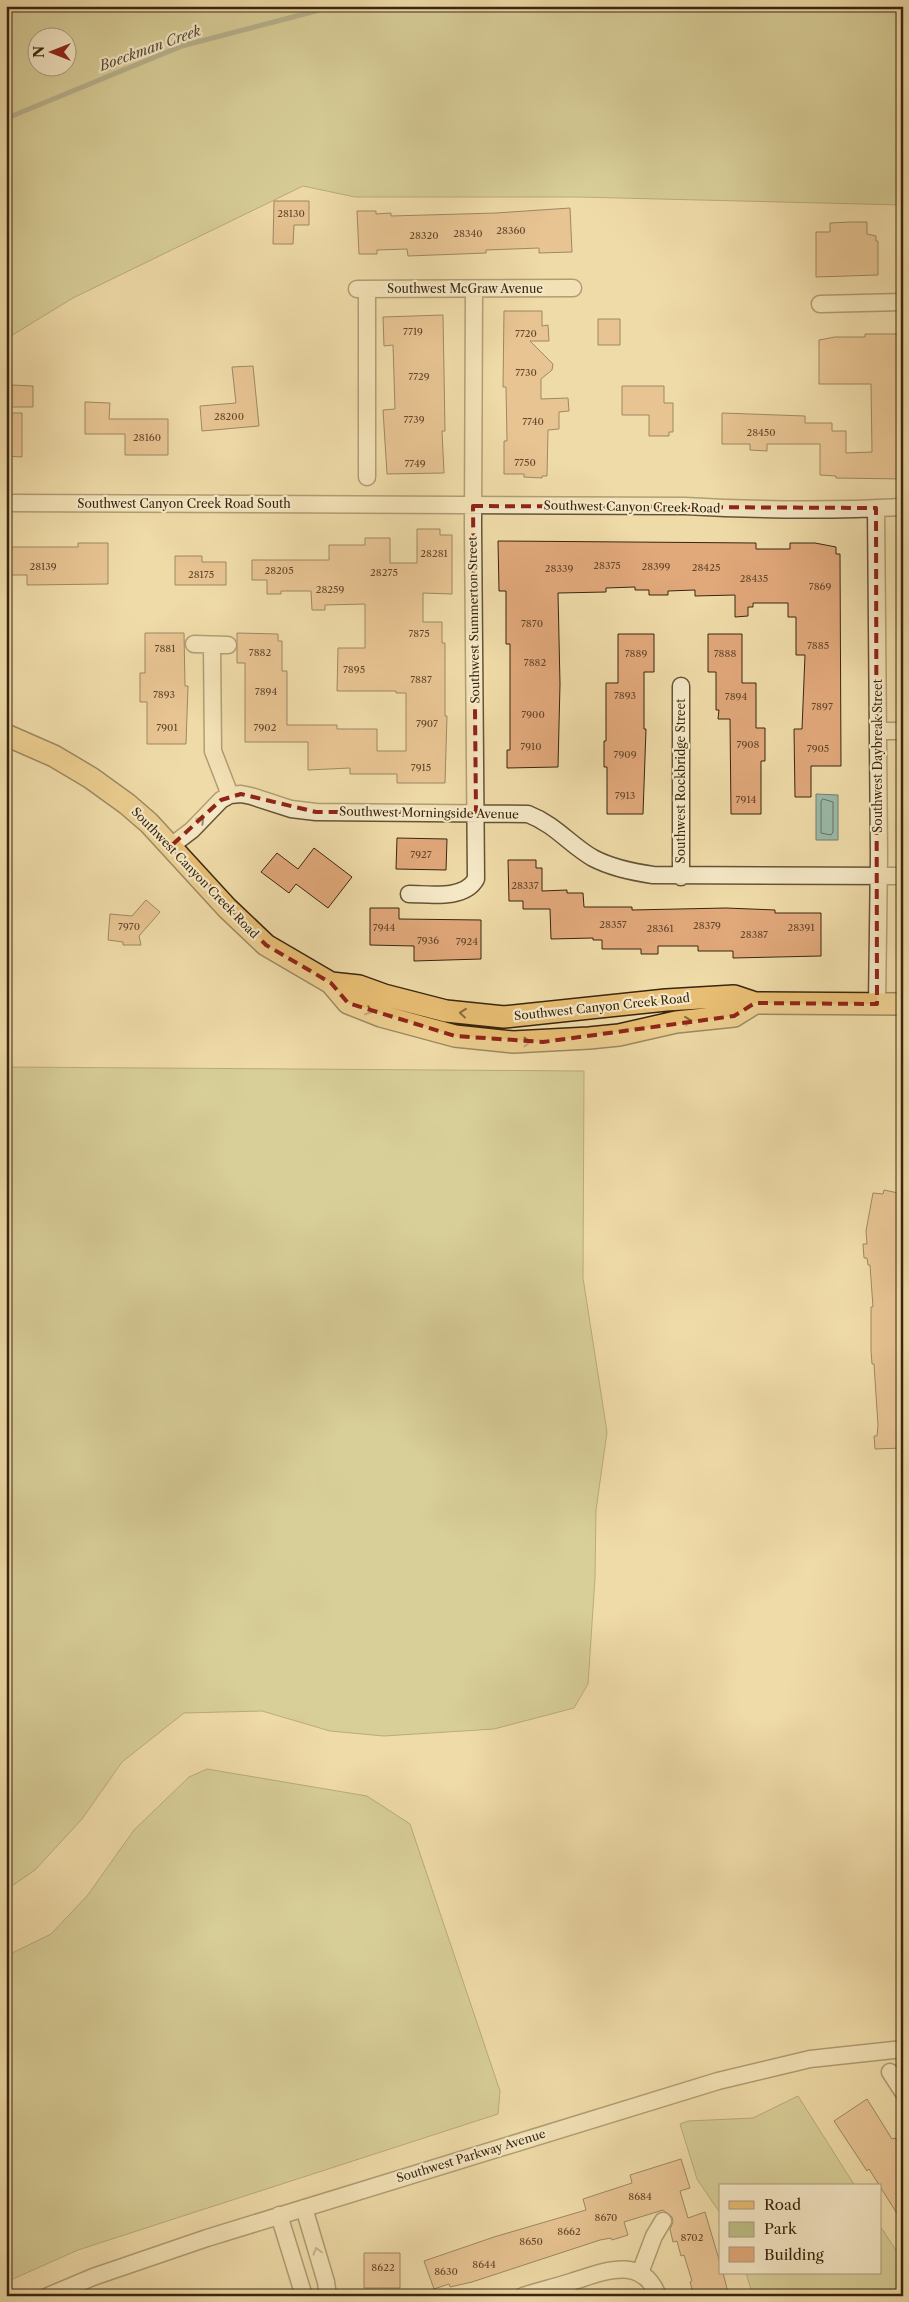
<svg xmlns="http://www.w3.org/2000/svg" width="909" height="2302" viewBox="0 0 909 2302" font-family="'Libre Caslon Text',serif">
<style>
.green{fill:#bcbf85;stroke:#7a724a;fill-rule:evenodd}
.water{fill:#9abbac;stroke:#737f6d}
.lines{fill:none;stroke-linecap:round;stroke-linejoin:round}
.shore{stroke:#6a705e;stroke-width:1}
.stream{stroke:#737f6d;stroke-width:5}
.building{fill:#e1a87a;stroke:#39260f}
.minor-casing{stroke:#665335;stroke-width:19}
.major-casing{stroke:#39260f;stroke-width:24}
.minor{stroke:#f5e8c6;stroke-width:16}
.major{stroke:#e8be74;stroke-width:21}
.oneway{stroke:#97876a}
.oneway2{stroke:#886a3c}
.marked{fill:none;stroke:#8f2418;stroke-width:4;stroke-dasharray:10 6;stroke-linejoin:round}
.labels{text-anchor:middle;stroke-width:4.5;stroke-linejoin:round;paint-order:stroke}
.number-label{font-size:10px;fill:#63462a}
.street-label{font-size:12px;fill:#39260f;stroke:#f5e8c6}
.water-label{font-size:14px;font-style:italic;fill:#514b36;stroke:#f5e8c6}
</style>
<rect width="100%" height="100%" fill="#efdba8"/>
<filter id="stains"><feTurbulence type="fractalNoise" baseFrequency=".004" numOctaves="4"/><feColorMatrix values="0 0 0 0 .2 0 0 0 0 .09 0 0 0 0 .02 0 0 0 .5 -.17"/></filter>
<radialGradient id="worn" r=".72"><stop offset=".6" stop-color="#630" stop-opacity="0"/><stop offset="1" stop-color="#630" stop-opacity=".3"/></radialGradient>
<path class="green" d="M6 6H903V205L578 197H355L303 186 73 298 6 339ZM38 38H68V68H38Z
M6 1067 584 1071 583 1278 607 1432 596 1510 595 1578 588 1684 574 1708 494 1729 384 1736 330 1731 262 1711 184 1713 122 1762 82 1819 35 1870 6 1890Z
M207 1769 367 1796 410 1824 500 2091 498 2114 78 2250 6 2282V1956L51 1934 87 1896 134 1830 189 1777Z
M798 2096 855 2186H720V2213L697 2179 680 2124 688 2121 753 2118Z
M880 2226 903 2261V2296H753L746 2273H880Z"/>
<path class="water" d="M816 794 838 795V840H816Z"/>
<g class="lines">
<path class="shore" d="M823 799 833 802V832L831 835 821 833V802Z"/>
<path class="stream" d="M676 6 705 10 745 6
M6 116H12L182 46 335 6"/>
</g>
<path class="building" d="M274 201H309V225H294L293 244H273Z
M570 208 572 252 539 253V248L486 250V253L408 256 407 249 377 250V254H359L357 211H376V214L391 213V216L496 213Z
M850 222H867V234L876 236V241H878V275L816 277V232H830V223Z
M504 311H542V326L548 325 549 341H530L553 364 552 370 541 379V399L568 398 569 411 559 412V429L548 430 547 476H542V478L524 477V474H504V441H507L506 387H503Z
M443 315 445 431H442L444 473 387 474 383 410 395 409 393 345 384 346 383 317Z
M598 319H620V345H598Z
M865 334H903V479L836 478V476L820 475V444H767V451L750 450V444H722V413L805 416V423H832V431H846V453L872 452 871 384H819V340L835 337H865Z
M253 366 259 426 202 431 200 406 236 403 232 367Z
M12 385 33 386V407H12Z
M622 386H664V403H673V432H669V436H649V415H622Z
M85 402 110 403 109 419H168V455H125V434H85Z
M8 413H22V457L6 456V418H8Z
M417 529H440V535H452V594L423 593V622H442V643H445V716H447L445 783H397V774H350V768L308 770V742H245V663H237V633L278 634V641H282V671H287V725H337V729H377V751H406V693H396V691H337L338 648H365V604L325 605V610H312L311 591H281V594H267V580H252V560H329V545H365V538H390V563H417Z
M498 541 756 543V549H790V543H815L836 547V554H840L841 766H811V797H795L794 729H802L805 655H796V617H788V603H753V607H748V616L735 617V595L695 596V590L668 591V595H649V590H635V587L606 588V592L558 593 560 684 558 767 507 768V750H510V644H506V591H499Z
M78 543H108V584L27 585V575H6V547H78Z
M175 556H202V562H226V585H175Z
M145 633H184L185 686H188L186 744H147V702H140V673H145Z
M618 634H654V672H644V729H646L643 814H607V767H604V741H606V683H618Z
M708 634H742V683H756V728H765V761H761V814H731L730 719H718L719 710H716V672H708Z
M397 838 447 839 446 870 396 869Z
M314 848 352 877 328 908 296 884 289 893 261 872 277 853 298 869Z
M508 860H536V868H542V891L567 890V893H583L584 907H632V910L726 908 775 910V913H821V956L733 958V951H698V946H658V954H641V949H602V940H593V938L551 939 550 909H523V901H509Z
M146 900 160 912 139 936 141 945H123V942L108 940 110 914 132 916Z
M370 908H399V919L481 920V959L414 961V946L370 945Z
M884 1190 903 1194V1448L875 1449 874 1436H877L878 1425 874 1364H872L871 1350V1307H873L870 1265H868L867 1258H864L863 1244H867L866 1231 873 1193 883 1194Z
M867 2099 892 2139 895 2138 903 2150V2223L869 2169 867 2171 834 2121Z
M681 2159 690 2188 680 2191 688 2218 705 2212 720 2263V2273H723L729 2296H694L690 2282 692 2281 684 2255 681 2256 677 2241 673 2242 670 2229 673 2222 672 2217 663 2210 624 2222 628 2235 612 2240 611 2238 600 2240 472 2282 450 2287 449 2284 434 2289 424 2261 494 2237 586 2210 583 2199 632 2183 630 2175Z
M364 2253H400V2288H364Z"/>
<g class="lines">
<g class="minor-casing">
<path id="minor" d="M357 289 573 288
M367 289V477
M820 304 903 302
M6 503 685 506C757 510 830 511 903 507
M876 508 879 856 877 1004
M194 644 228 645
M212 645 213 751 230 795
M681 686V877
M878 731H903
M171 846 192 830 221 800 230 795 241 794 251 796 291 809 316 812 528 814C556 825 569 844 593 858 612 868 632 872 653 875L903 876
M409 894C430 894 464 900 476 879L473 528 474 289
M890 2072 903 2092
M304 2208 326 2282 328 2296
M279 2215 304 2296
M640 2273 654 2236 663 2221
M48 2296 93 2277 207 2238 718 2081 810 2059 903 2049
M523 2296C539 2291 555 2287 571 2282 603 2272 642 2254 658 2296"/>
</g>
<g class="major-casing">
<path id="major" d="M6 735 54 756 91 778 127 804 149 823 227 908 266 945 331 983 359 986 384 995 446 1011 504 1017 666 1000 734 996 755 1003 903 1004
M331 983 348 1003 381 1016 455 1036 513 1042 589 1038 619 1035 676 1022 734 1016 755 1003"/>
</g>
<use href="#minor" class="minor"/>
<use href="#major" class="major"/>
</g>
<defs><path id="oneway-chevron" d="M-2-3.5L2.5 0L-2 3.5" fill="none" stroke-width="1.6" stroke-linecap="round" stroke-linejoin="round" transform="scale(1.25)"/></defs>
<g class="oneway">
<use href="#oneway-chevron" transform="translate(201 820) rotate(-45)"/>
<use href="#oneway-chevron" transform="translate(317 2251) rotate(-106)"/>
</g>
<g class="oneway2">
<use href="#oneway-chevron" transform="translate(369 1011) rotate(21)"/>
<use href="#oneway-chevron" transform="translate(463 1013) rotate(-174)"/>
<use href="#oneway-chevron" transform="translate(688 1021) rotate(-6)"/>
<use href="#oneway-chevron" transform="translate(527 1042)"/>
</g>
<path d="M0 0H909V2302H0ZM473 506 876 508 877 1004 755 1003 734 1016 543 1042 455 1036 348 1003 331 983 266 945 171 846 221 800 241 794 316 812H476Z" fill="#efdba8" fill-opacity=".55" fill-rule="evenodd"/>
<path class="marked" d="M473 506 876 508 877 1004 755 1003 734 1016 543 1042 455 1036 348 1003 331 983 266 945 171 846 221 800 241 794 316 812H476Z"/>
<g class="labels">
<g class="number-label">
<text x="291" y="217">28130</text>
<text x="511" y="234">28360</text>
<text x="468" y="237">28340</text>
<text x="424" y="239">28320</text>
<text x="413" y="335">7719</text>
<text x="526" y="337">7720</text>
<text x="526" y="376">7730</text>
<text x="419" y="380">7729</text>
<text x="229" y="420">28200</text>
<text x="414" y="423">7739</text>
<text x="533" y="425">7740</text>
<text x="761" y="436">28450</text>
<text x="147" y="441">28160</text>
<text x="525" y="466">7750</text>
<text x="415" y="467">7749</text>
<text x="434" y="557">28281</text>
<text x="607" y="569">28375</text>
<text x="43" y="570">28139</text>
<text x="656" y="570">28399</text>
<text x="706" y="571">28425</text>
<text x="559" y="572">28339</text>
<text x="279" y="574">28205</text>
<text x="384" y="576">28275</text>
<text x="201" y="578">28175</text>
<text x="754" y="582">28435</text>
<text x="820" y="590">7869</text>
<text x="330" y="593">28259</text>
<text x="532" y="627">7870</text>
<text x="419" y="637">7875</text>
<text x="818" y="649">7885</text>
<text x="165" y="652">7881</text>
<text x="260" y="656">7882</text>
<text x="636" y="657">7889</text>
<text x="725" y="657">7888</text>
<text x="535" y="666">7882</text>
<text x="354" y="673">7895</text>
<text x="421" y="683">7887</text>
<text x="266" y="695">7894</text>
<text x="164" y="698">7893</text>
<text x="625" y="699">7893</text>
<text x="736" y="700">7894</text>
<text x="822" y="710">7897</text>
<text x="533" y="718">7900</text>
<text x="427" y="727">7907</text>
<text x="167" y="731">7901</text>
<text x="265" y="731">7902</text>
<text x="748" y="748">7908</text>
<text x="531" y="750">7910</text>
<text x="818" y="752">7905</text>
<text x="625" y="758">7909</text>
<text x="421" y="771">7915</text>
<text x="625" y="799">7913</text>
<text x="746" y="803">7914</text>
<text x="421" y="858">7927</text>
<text x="525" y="889">28337</text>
<text x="613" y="928">28357</text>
<text x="707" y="929">28379</text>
<text x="129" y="930">7970</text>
<text x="384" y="931">7944</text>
<text x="801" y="931">28391</text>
<text x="660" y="932">28361</text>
<text x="754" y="938">28387</text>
<text x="428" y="944">7936</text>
<text x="467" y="945">7924</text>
<text x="640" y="2200">8684</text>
<text x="606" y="2221">8670</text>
<text x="569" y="2235">8662</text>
<text x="692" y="2241">8702</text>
<text x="531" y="2245">8650</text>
<text x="484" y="2268">8644</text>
<text x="383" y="2271">8622</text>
<text x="446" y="2275">8630</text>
</g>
<g class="street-label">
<text x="465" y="293">Southwest McGraw Avenue</text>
<text x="184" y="508">Southwest Canyon Creek Road South</text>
<text transform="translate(632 507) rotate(1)" y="4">Southwest Canyon Creek Road</text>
<text transform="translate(474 620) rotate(-91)" y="4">Southwest Summerton Street</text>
<text transform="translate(878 756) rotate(-90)" y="4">Southwest Daybreak Street</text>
<text transform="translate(681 781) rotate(-90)" y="4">Southwest Rockbridge Street</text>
<text transform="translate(429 813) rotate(1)" y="4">Southwest Morningside Avenue</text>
<text transform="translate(195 873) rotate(46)" y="4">Southwest Canyon Creek Road</text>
<text transform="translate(602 1007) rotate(-6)" y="4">Southwest Canyon Creek Road</text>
<text transform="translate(471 2156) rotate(-17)" y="4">Southwest Parkway Avenue</text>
</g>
<g class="water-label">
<text transform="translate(150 48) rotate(-20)" y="5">Boeckman Creek</text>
</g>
</g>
<rect width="909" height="2302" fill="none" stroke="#efdba8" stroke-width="25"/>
<rect x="8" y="8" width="894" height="2287" fill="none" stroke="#39260f" stroke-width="2.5"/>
<rect x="12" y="12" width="884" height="2277" fill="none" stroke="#39260f"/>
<rect x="719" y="2184" width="162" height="90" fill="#f5e8c6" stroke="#aa9a7d"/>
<rect x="729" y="2201" width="25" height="8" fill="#e8be74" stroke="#aa9a7d"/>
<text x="764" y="2210" font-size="15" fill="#39260f">Road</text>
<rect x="729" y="2222" width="25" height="15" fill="#bcbf85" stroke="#aa9a7d"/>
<text x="764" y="2234" font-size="15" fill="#39260f">Park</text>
<rect x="729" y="2247" width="25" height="15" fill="#e1a87a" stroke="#aa9a7d"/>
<text x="764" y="2260" font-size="15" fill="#39260f">Building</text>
<g transform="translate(52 52) rotate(270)"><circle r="24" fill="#f5e8c6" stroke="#aa9a7d"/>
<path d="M0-4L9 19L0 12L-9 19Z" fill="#8f2418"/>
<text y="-8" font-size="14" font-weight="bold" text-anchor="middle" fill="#39260f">N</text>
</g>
<rect width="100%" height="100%" filter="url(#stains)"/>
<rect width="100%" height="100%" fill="url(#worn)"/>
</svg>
